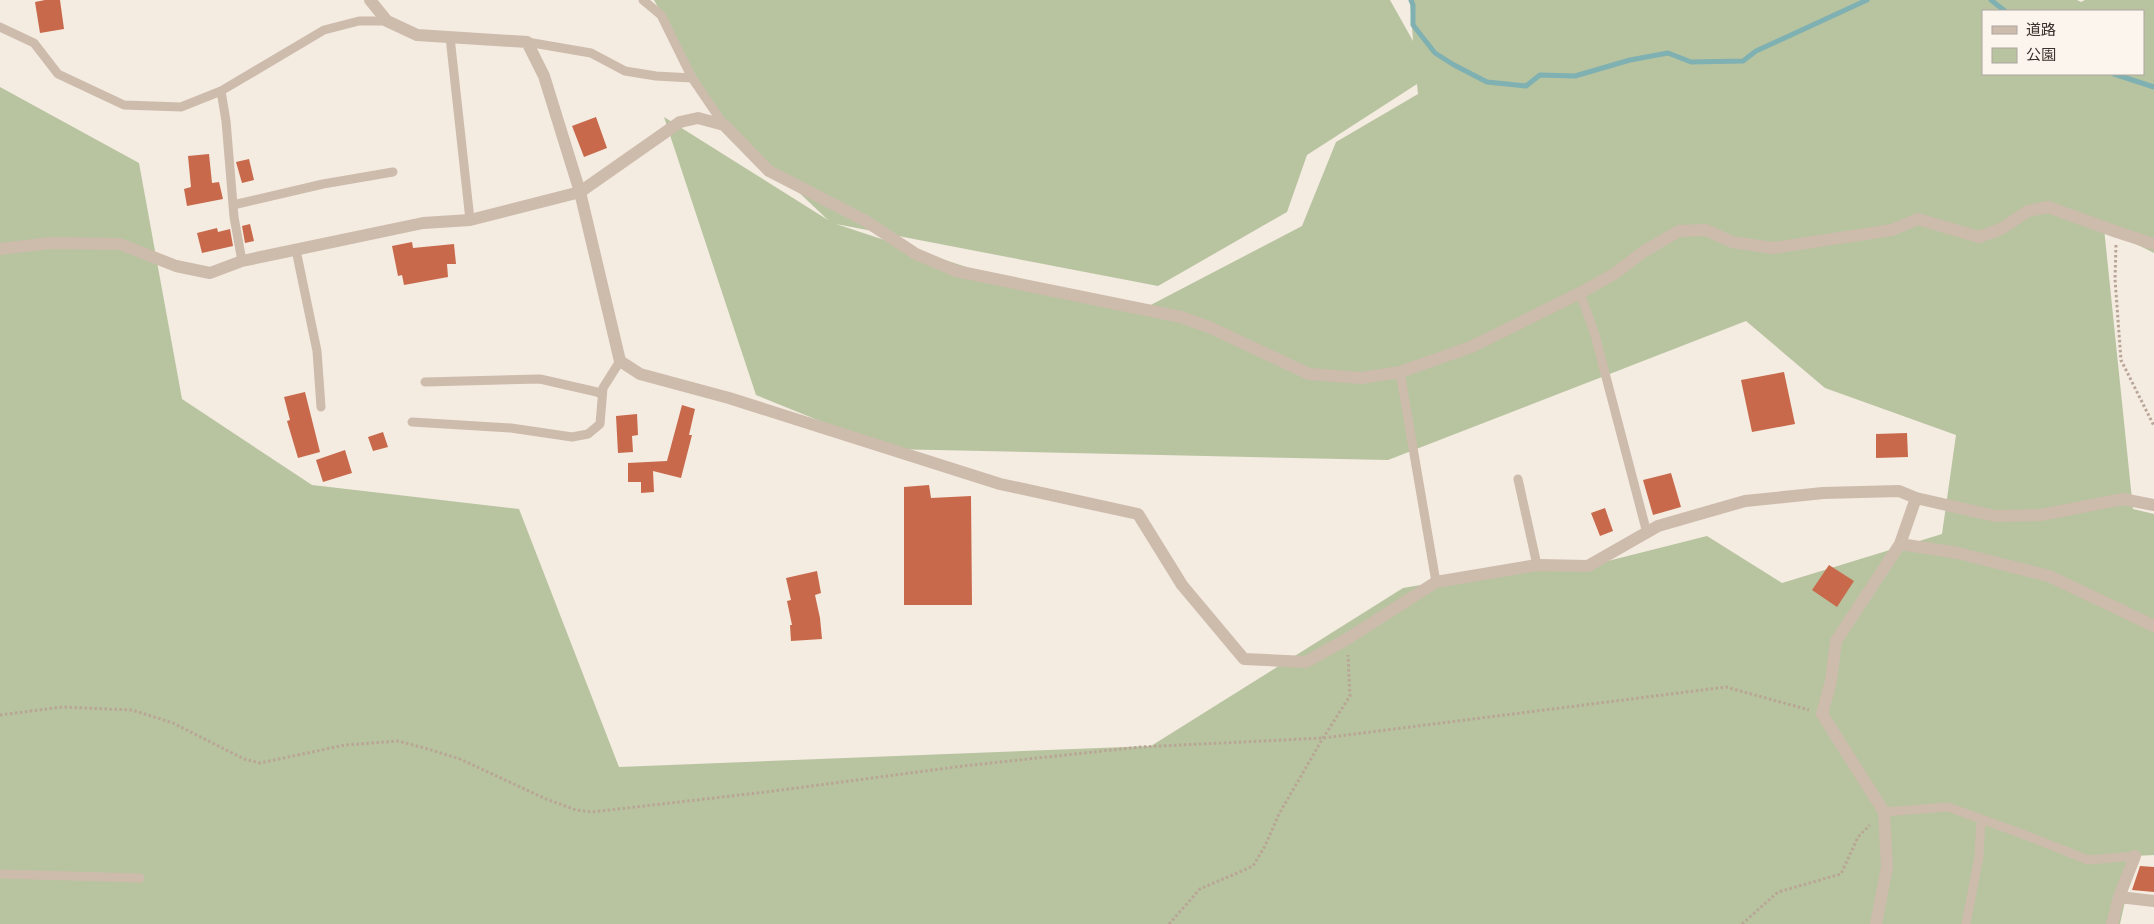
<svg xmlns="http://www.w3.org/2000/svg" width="2154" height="924" viewBox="0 0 2154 924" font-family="'Archivo Narrow','Noto Sans JP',sans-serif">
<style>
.green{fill:#b8c4a0;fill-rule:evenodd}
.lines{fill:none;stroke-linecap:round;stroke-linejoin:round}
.stream{stroke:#7fb0b2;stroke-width:5}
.building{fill:#c8694b}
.path{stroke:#b9a596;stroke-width:3;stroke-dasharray:2.5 2.5;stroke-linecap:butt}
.service{stroke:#cdbbac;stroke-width:9}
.minor{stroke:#cdbbac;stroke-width:12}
</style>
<rect width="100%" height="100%" fill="#f4ebe1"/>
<path class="green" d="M654 0H1390L1413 41 1410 0H2077L2081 2 2085 0H2154V253L2104 228 2133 509 2154 514V855L2135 856 2120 924H0V87L139 163 182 399 312 485 519 509 619 767 1151 746 1403 588 1537 565 1588 566 1707 536 1782 583 1942 534 1956 435 1825 388 1746 321 1388 460 889 449 756 395 664 117 828 220 718 116ZM1983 11H2143V74H1983ZM1417 84 1418 94 1336 142 1302 226 1143 309 1024 286 836 224 1158 286 1287 212 1307 155Z"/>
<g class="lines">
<path class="stream" d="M1411 0 1413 5V25L1435 53 1454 65 1487 82 1526 86 1540 75 1575 76 1630 60 1668 53 1691 62 1743 61 1756 51 1867 0
M1991 0 2005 11
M2114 74 2154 87"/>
</g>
<path class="building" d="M45 0H60L64 29 40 33 35 2Z
M596 117 607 148 584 157 572 126Z
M209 154 212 183 219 182 223 199 187 206 184 189 191 187 188 156Z
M249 159 254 180 242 183 236 162Z
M250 224 254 241 245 243 242 226Z
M217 228 218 232 230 229 233 246 202 253 197 233Z
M412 242 413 248 454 244 456 264H447L448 277 404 285 402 275 398 276 392 246Z
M1784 372 1795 424 1752 432 1741 380Z
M305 392 320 452 298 458 287 421 290 420 284 397Z
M682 405 695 409 689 435H692L681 478 653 471 654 492 641 493V482H628V463L667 461Z
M637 414 638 435 632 436 633 452 618 453 616 416Z
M383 432 388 447 373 451 368 437Z
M1907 433 1908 457 1876 458V434Z
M345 450 352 473 323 482 316 460Z
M1671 473 1681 507 1653 515 1643 480Z
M929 485 931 498 971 496 972 605H904V487Z
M1605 508 1613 531 1600 536 1591 513Z
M1829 565 1854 581 1837 607 1812 590Z
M817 571 821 593 815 595 820 618 822 639 791 641 790 625H792L787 601 791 600 786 578Z
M2140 866 2154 867V892L2132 890Z"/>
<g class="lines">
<path class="path" d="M2116 245 2115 279 2121 360 2154 426
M0 715 62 707 132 710 173 723 244 759 260 763 345 745 398 741 428 749 460 759 546 799 576 810 592 812 766 792 963 766 1140 747 1323 738 1726 687 1809 710
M1169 924 1200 889 1253 866 1265 846 1279 814 1323 738 1350 696 1348 655
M1742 924 1778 892 1841 874 1858 837 1870 825"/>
<path class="service" d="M643 0 661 15 692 78
M0 27 34 43 58 74 124 105 181 107 221 91 324 30 359 21H387
M450 37 470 220
M527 42 591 53 625 71 656 76 692 78 724 125
M221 91 226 121 234 217 242 261
M233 205 323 184 393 172
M296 250 317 351 321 407
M1580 293 1595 335 1647 533
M1400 372 1436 582
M425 382 540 379 597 392 602 395
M412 422 511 428 572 437 588 434 600 424 603 388 620 361
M1518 479 1537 565
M1884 812 1948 807 2025 835 2088 860 2135 856
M0 874 140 878
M1966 924 1979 856 1981 819"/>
<path class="minor" d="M370 0 387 21 417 35 527 42 544 76 580 192 620 361 640 374 729 398 1000 484 1138 514 1182 585 1244 659 1306 662 1347 639 1436 582 1537 565 1588 566 1658 526 1745 501 1823 493 1899 491 1916 498 1995 516 2041 515 2123 499 2154 505
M0 249 50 243 120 244 176 266 210 273 242 261 423 223 470 220 580 192 680 122 698 118 724 125 769 171 864 220 916 254 956 271 1181 317 1209 327 1309 374 1361 378 1400 372 1471 347 1580 293 1614 274 1643 252 1679 231 1706 230 1732 242 1773 248 1892 230 1918 219 1979 237 2001 229 2028 211 2048 207 2117 232 2154 244
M1900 544 1916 498
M2119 897 2154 901
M1876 924 1887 867 1884 812 1822 714 1831 681 1836 641 1900 544 1958 553 2049 576 2154 626
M2112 924 2119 897 2135 856"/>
</g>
<rect x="1982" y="10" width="162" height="65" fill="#fbf5ee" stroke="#aea6a0"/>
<rect x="1992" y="26" width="25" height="8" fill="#cdbbac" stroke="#aea6a0"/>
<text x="2026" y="35" font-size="15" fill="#3b302b">道路</text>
<rect x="1992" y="48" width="25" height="15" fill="#b8c4a0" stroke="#aea6a0"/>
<text x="2026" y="60" font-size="15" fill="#3b302b">公園</text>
</svg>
